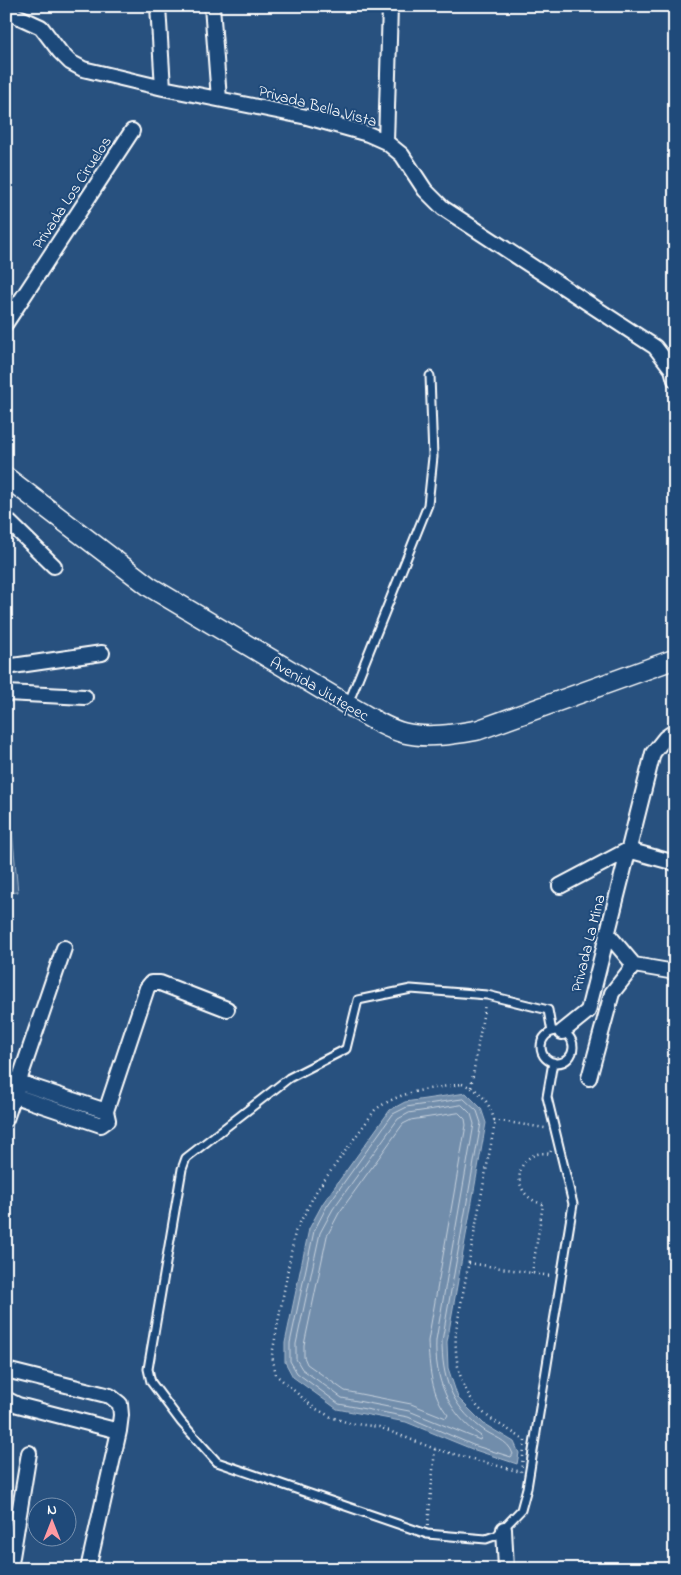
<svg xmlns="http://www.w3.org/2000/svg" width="681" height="1575" viewBox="0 0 681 1575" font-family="'Indie Flower',sans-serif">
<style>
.green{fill:#446890;stroke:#a2b4c8}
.water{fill:#718dab;stroke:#aabbcd}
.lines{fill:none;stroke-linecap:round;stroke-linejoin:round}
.shore{stroke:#c6d1dd;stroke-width:1}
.lane-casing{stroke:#fff;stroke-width:11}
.street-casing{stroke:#fff;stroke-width:18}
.secondary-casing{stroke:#fff;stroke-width:22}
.path{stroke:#fff;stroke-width:2.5;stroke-dasharray:1 4;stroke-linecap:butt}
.lane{stroke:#1f4a7a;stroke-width:7}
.street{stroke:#1f4a7a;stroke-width:14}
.secondary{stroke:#1f4a7a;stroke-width:19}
.labels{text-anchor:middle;stroke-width:4;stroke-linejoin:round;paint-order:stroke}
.street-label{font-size:16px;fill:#fff;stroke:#1f4a7a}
</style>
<rect width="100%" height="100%" fill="#28517f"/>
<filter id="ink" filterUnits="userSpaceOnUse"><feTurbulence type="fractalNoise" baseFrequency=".02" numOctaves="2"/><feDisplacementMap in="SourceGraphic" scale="10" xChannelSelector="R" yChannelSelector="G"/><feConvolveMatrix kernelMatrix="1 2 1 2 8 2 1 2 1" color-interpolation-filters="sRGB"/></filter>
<g filter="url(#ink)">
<path class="green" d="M11 820 18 892 6 893V821Z"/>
<path class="water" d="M466 1093 481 1108 486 1123 447 1342 448 1368 458 1398 484 1424 514 1442 519 1453 517 1464 472 1449 406 1422 337 1409 293 1377 285 1362V1343L309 1229 323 1203 390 1110 405 1102Z"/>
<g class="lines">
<path class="shore" d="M464 1099 477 1111 481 1123 442 1341C442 1378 451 1405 481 1428 492 1437 508 1439 513 1454L511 1457 473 1445 408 1417 339 1404 297 1373 290 1361V1343L314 1231 327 1206 393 1114 407 1107Z
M462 1105 471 1114 474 1124 436 1340C434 1378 448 1414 481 1436L480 1440 409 1411 342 1398 302 1369 296 1359V1344L320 1233 333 1209 398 1119 409 1113Z
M459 1113 465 1119 466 1125 428 1341C429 1366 431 1395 448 1415L446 1418 411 1404 345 1391 307 1364 304 1357V1345L327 1236 339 1213 403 1124 411 1120Z"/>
<g class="lane-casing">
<path id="lane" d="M348 704 428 505 433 457 430 376
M541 1047a16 16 0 1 1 32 0a16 16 0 1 1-32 0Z
M552 1032 548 1010 487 995 411 989 358 1000 346 1049 289 1078 186 1158 182 1169 148 1369 151 1382 181 1422 217 1462 427 1534 486 1539 497 1535 521 1510 527 1488 573 1204 547 1097 553 1062"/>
</g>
<g class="street-casing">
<path id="street" d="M158 6 163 88
M212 6 219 99
M6 11 41 27 60 52 70 62 83 69 163 88 307 117 368 134 386 142 402 155 425 190 443 208 655 347 672 369 675 380
M386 142 390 6
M6 323 132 131
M6 519 54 566
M6 667 102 653
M6 693 85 697
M560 886 628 850 675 863
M607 933 634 965 675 972
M562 1032 588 1011 653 753 665 738 675 731
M6 1078 106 1111 108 1120 101 1125 6 1093
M589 1078 612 993 634 965
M106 1111 147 988 151 983H160L227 1009
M6 1119 64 948
M6 1370 110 1396 120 1404 121 1415 119 1431 88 1569
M6 1399 18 1405 119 1431
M504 1529 506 1569
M10 1569 29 1453"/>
</g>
<g class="secondary-casing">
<path id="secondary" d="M6 477 150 587 348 705C366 715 384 728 404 733 428 739 455 734 478 730L675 659"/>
</g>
<path class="path" d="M462 1084C482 1090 490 1104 495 1123L456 1330C454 1362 460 1393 486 1415 498 1425 513 1431 525 1441L521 1472 435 1449 379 1427 349 1423 331 1417 313 1407 276 1375 272 1355 295 1232 317 1190 375 1110C401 1090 431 1089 462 1084Z
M471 1087 485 1004
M494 1120 545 1128
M469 1263 551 1276
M532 1273 543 1204C506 1195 516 1147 550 1154L551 1151
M428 1525 435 1449"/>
<use href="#lane" class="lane"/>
<use href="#street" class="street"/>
<use href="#secondary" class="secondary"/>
</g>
</g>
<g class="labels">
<g class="street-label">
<text transform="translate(318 105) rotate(15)" y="6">Privada Bella Vista</text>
<text transform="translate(71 192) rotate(-57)" y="6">Privada Los Ciruelos</text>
<text transform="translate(320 688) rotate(30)" y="6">Avenida Jiutepec</text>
<text transform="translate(587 943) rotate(-76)" y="6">Privada La Mina</text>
</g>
</g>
<rect width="681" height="1575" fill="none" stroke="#1f4a7a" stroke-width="25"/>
<rect x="12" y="12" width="656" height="1550" fill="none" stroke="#fff" stroke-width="2" filter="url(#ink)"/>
<g transform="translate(52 1522)"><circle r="24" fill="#1f4a7a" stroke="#7992af"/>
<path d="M0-4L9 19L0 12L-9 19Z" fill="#ff9aa2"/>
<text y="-8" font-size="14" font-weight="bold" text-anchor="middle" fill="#ffffff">N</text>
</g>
</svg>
